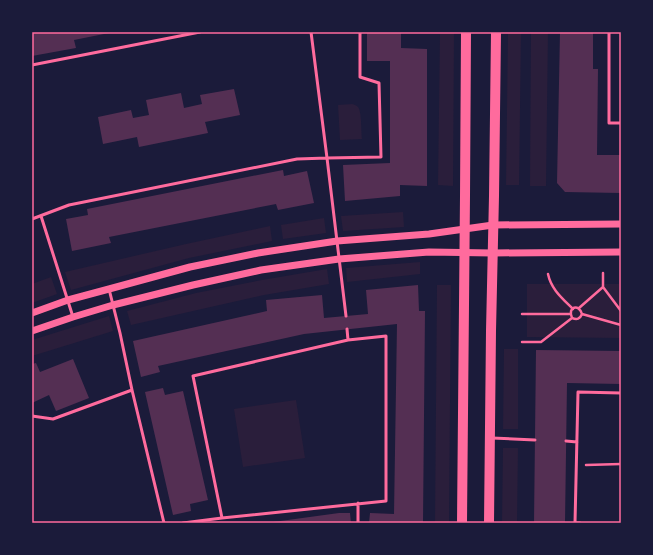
<svg xmlns="http://www.w3.org/2000/svg" width="653" height="555" viewBox="0 0 653 555" font-family="'Open Sans',sans-serif">
<style>
.green{fill:#2a1e3b}
.building{fill:#542f53}
.lines{fill:none;stroke-linecap:round;stroke-linejoin:round}
.path{stroke:#ff6b9d;stroke-width:2.5}
.service{stroke:#ff6b9d;stroke-width:3}
.tertiary{stroke:#ff6b9d;stroke-width:7}
.primary{stroke:#ff6b9d;stroke-width:10}
.neatline{fill:none;stroke:#ff6b9d;stroke-width:1.5}
</style>
<rect width="100%" height="100%" fill="#1b1b3a"/>
<path class="green" d="M440 32H454L453 186 438 185Z
M508 32H521L519 185H506Z
M531 32H548L546 186H530Z
M352 104C355 105 356 105 358 107 362 112 361 132 362 139L340 140 338 105Z
M403 212 404 227 343 231 341 216Z
M324 218 326 233 283 239 281 225Z
M270 226 272 241 189 258 71 290 65 272 186 244Z
M420 262V274L347 282 346 268Z
M327 269 329 284 264 295 131 325 127 311 196 293 262 280Z
M51 277 57 294 32 303V284Z
M527 284H619L620 332H621V338L527 337Z
M437 285H451L449 523H435Z
M109 316 113 331 32 356V340Z
M504 349H518V429H503Z
M296 400 305 458 243 467 234 409Z
M503 448H518L517 523H502Z"/>
<path class="building" d="M32 32H109V33L74 40 76 48 32 56Z
M367 32H401V48L427 49V186L400 185V196L345 201 343 165 390 163V61H367Z
M560 32H593V69H598L597 155H621V193L565 192 557 183Z
M234 89 240 115 205 122 208 133 139 147 137 137 103 144 98 117 131 110 133 118 149 115 146 100 181 93 184 108 202 104 200 95Z
M283 170 284 176 307 171 314 203 278 210 276 204 109 237 111 243 72 251 66 219 88 215 87 209Z
M418 285 419 311H425L423 523H369L370 513 394 514 397 324 304 334 158 366 160 372 141 377 133 341 267 311 266 300 322 295 324 318 368 314 366 290Z
M536 350 621 351V384L567 383 565 523H534Z
M73 359 89 398 56 411 49 395 32 403V364L36 363 40 372Z
M163 388 165 395 183 391 208 500 190 504 191 511 173 515 145 392Z
M339 513H350L351 523H273V522Z"/>
<g class="lines">
<path class="path" d="M548 274C551 289 562 298 573 309
M603 287 621 311
M579 308 603 287V273
M522 314H570
M582 314C580 319 577 320 572 318 567 307 579 303 582 314L621 325
M522 342H541L572 318
M586 465 621 464"/>
<path class="service" d="M311 32 327 158 346 316
M609 32V123H621
M32 65 200 32
M41 216 73 317
M32 219 69 205 297 159 327 158 381 157 379 83 360 77V32
M109 289 120 333 132 390 164 523
M347 329 348 340
M32 416 53 419 132 390
M492 438 535 440
M566 441 577 442
M358 503V523
M183 523 222 518 386 501V336L348 340 193 376 222 518
M580 523H575L578 392 621 393"/>
<path class="tertiary" d="M32 313 68 300 109 289 190 267 258 253 337 241 429 234 493 225 621 224
M32 331 73 317 113 305 193 285 261 270 339 259 429 252 493 253 621 252"/>
<path class="primary" d="M462 523 465 196 466 32
M489 523 491 331 494 196 496 32"/>
</g>
<rect width="653" height="555" fill="none" stroke="#1b1b3a" stroke-width="66"/>
<rect x="33" y="33" width="587" height="489" class="neatline"/>
</svg>
